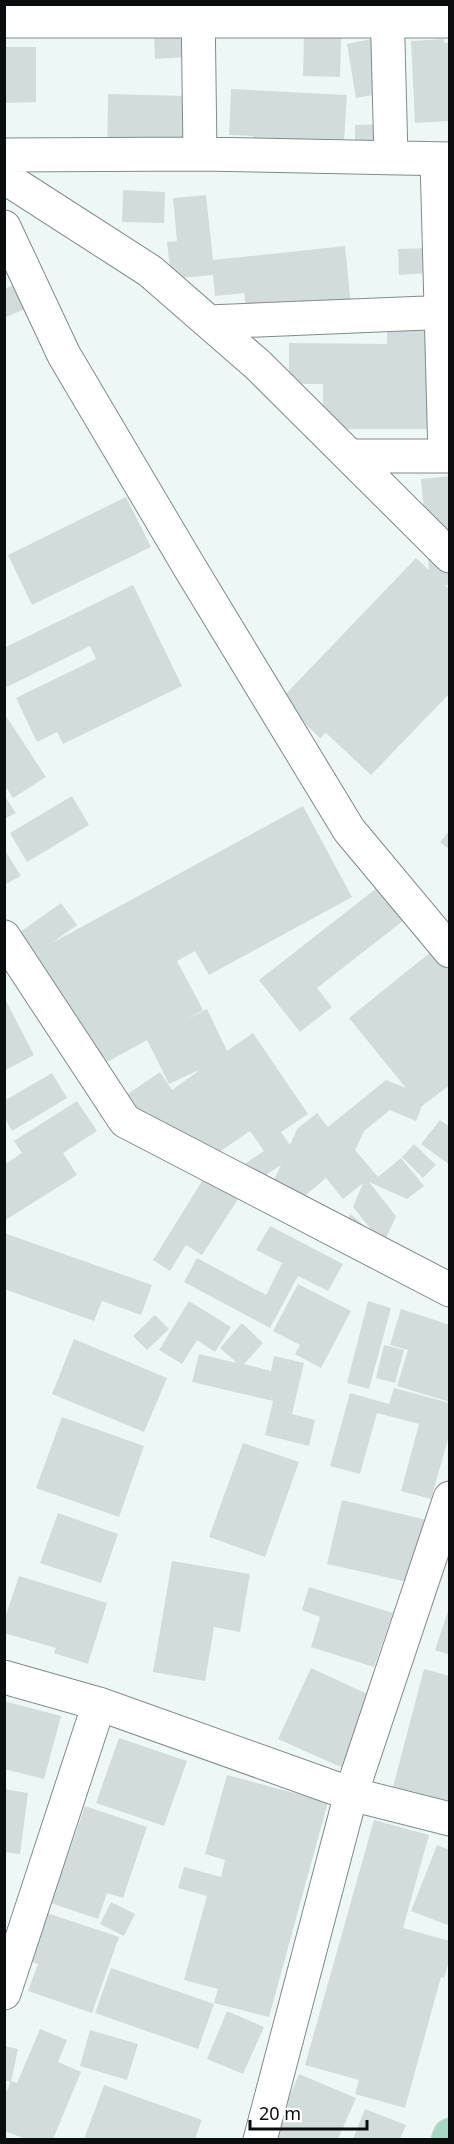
<svg xmlns="http://www.w3.org/2000/svg" width="454" height="2144" viewBox="0 0 454 2144" font-family="'Noto Sans',sans-serif">
<style>
.building{fill:#d2dcdd}
.lines{fill:none;stroke-linecap:round;stroke-linejoin:round}
.minor-casing{stroke:#818b89;stroke-width:35}
.major-casing{stroke:#d3d4d4;stroke-width:35}
.minor{stroke:#fff;stroke-width:33}
.major{stroke:#a4d8c4;stroke-width:33}
</style>
<rect width="100%" height="100%" fill="#edf8f6"/>
<path class="building" d="M185 35 187 57 155 59 154 38Z
M304 37 341 38 340 77 303 76Z
M376 38 385 93 356 98 347 44Z
M444 39V43L450 42V121L415 123 411 41Z
M4 47H36V102L4 103Z
M231 89 347 95 343 157 252 152 253 136 229 135Z
M108 94 187 96 185 168 107 167Z
M383 124 384 155H355V125Z
M123 190 165 192 164 223 122 222Z
M206 195 213 260 345 246 351 306 247 316 244 293 215 296 213 275 171 279 167 242 177 241 173 198Z
M430 248 431 273 399 275 398 249Z
M14 285 25 309 4 318V289Z
M387 329 440 330 439 429H323V384H289V343L387 344Z
M450 476V585H445L450 590V693L371 775 326 733 320 738 280 700 416 558 429 570 421 479Z
M126 497 151 547 32 605 8 555Z
M133 585 182 686 63 744 57 732 37 742 16 698 96 659 90 646 7 687 4 682V648Z
M4 713 46 777 13 798 4 784Z
M4 795 16 813 4 819Z
M72 796 89 825 27 862 10 833Z
M303 806 352 897 209 975 195 951 177 961 203 1010 186 1020 207 1009 227 1051 253 1033 308 1114 281 1132 290 1145 297 1129 317 1113 328 1127 386 1080 406 1088 349 1018 432 951 450 972V1085L422 1106 416 1121 390 1110 364 1131 355 1150 378 1177 401 1158 424 1186 407 1199 369 1182 396 1216 383 1245 382 1242 363 1264 332 1237 351 1214 377 1237 353 1207 363 1183 343 1199 326 1178 287 1211 266 1185 275 1178 281 1165 246 1188 234 1171 264 1151 250 1131 200 1165 163 1157 122 1098 160 1072 172 1090 201 1069 169 1084 147 1040 89 1072 6 942 61 903 77 925 52 943Z
M450 830V850L440 842Z
M4 849 21 876 4 885Z
M382 884 408 917 317 988 332 1007 300 1032 259 980Z
M4 997 34 1055 4 1071Z
M52 1073 67 1098 12 1131 4 1117V1101Z
M77 1101 97 1131 63 1153 77 1175 4 1221V1165L22 1153 14 1141Z
M440 1120 450 1127V1165L421 1144Z
M414 1144 436 1165 423 1178 402 1157Z
M204 1178 238 1199 202 1255 186 1245 170 1271 153 1260Z
M270 1226 343 1264 328 1291 298 1276 270 1328 184 1282 197 1258 266 1295 282 1263 256 1250Z
M4 1233 152 1285 141 1315 102 1301 94 1321 4 1289Z
M298 1284 351 1311 321 1368 295 1354 300 1345 273 1331Z
M189 1301 231 1327 215 1352 197 1340 182 1364 159 1350Z
M368 1301 391 1308 369 1389 347 1383Z
M401 1309 450 1325V1402L397 1386 408 1350 390 1345Z
M155 1315 169 1329 147 1350 133 1336Z
M242 1323 263 1343 244 1364 271 1371 274 1356 304 1363 292 1414 315 1420 309 1446 265 1435 273 1401 192 1382 199 1354 237 1363 220 1348Z
M74 1339 167 1378 144 1432 52 1394Z
M384 1345 404 1350 395 1383 376 1378Z
M394 1388 450 1403V1432L431 1499 401 1491 419 1424 377 1413 360 1474 330 1466 350 1393 389 1404Z
M62 1417 144 1446 119 1517 36 1488Z
M243 1443 299 1462 265 1557 209 1537Z
M342 1500 427 1520 412 1583 327 1564Z
M58 1513 118 1534 101 1583 40 1563Z
M172 1561 250 1574 240 1632 214 1627 205 1681 153 1672Z
M19 1576 107 1603 88 1664 54 1653 56 1648 4 1633V1621Z
M309 1587 393 1613 374 1667 311 1647 320 1617 302 1610Z
M449 1608 450 1609V1655L435 1650Z
M311 1668 376 1698 343 1768 278 1739Z
M424 1669 450 1676V1801L393 1787Z
M4 1701 61 1716 44 1779 4 1769Z
M119 1738 187 1761 164 1826 96 1803Z
M227 1775 328 1802 269 2017 214 2003 218 1989 184 1980 207 1896 178 1888 184 1867 221 1877 225 1860 205 1854Z
M4 1789 28 1793 20 1854 4 1852Z
M85 1806 147 1827 123 1898 107 1893 98 1919 51 1903Z
M374 1820 429 1835 403 1928 450 1941V1957L444 1978 441 1977 405 2108 355 2094 359 2080 305 2065Z
M437 1845 450 1850V1926L411 1911Z
M111 1902 135 1914 124 1936 100 1924Z
M41 1911 119 1937 92 2013 28 1991 38 1964 24 1959Z
M111 1968 214 2004 198 2049 95 2013Z
M227 2011 264 2027 243 2074 207 2059Z
M40 2029 67 2040 58 2062 81 2072 53 2139H26L4 2131V2097L11 2081 17 2083Z
M90 2030 138 2044 127 2080 80 2066Z
M4 2046 18 2049 11 2082 4 2080Z
M299 2074 356 2098 338 2139H272Z
M104 2085 202 2120 195 2139H84Z
M365 2109 406 2125 400 2139H353Z"/>
<g class="lines">
<g class="minor-casing">
<path id="minor" d="M198 4 200 154
M387 4 391 157
M4 21H450
M4 155 200 154 450 159
M437 159 445 456
M4 177 150 271 258 365 450 556
M4 227 64 355 190 568 349 830 450 951
M209 322 450 312
M351 456H450
M4 937 125 1121 450 1290
M4 1677 99 1704 351 1794 450 1819
M4 1993 99 1704
M260 2140 351 1794 450 1498"/>
</g>
<g class="major-casing">
<path id="major" d="M448 2140 450 2135"/>
</g>
<use href="#minor" class="minor"/>
<use href="#major" class="major"/>
</g>
<rect width="454" height="2144" fill="none" stroke="#0b0e0e" stroke-width="12"/>
<path d="M250 2120v9h117v-9" fill="none" stroke="#0b0e0e" stroke-width="3"/>
<text x="259" y="2120" font-size="18" fill="#0b0e0e" stroke="#ffffff" stroke-width="4.5" paint-order="stroke">20 m</text>
</svg>
